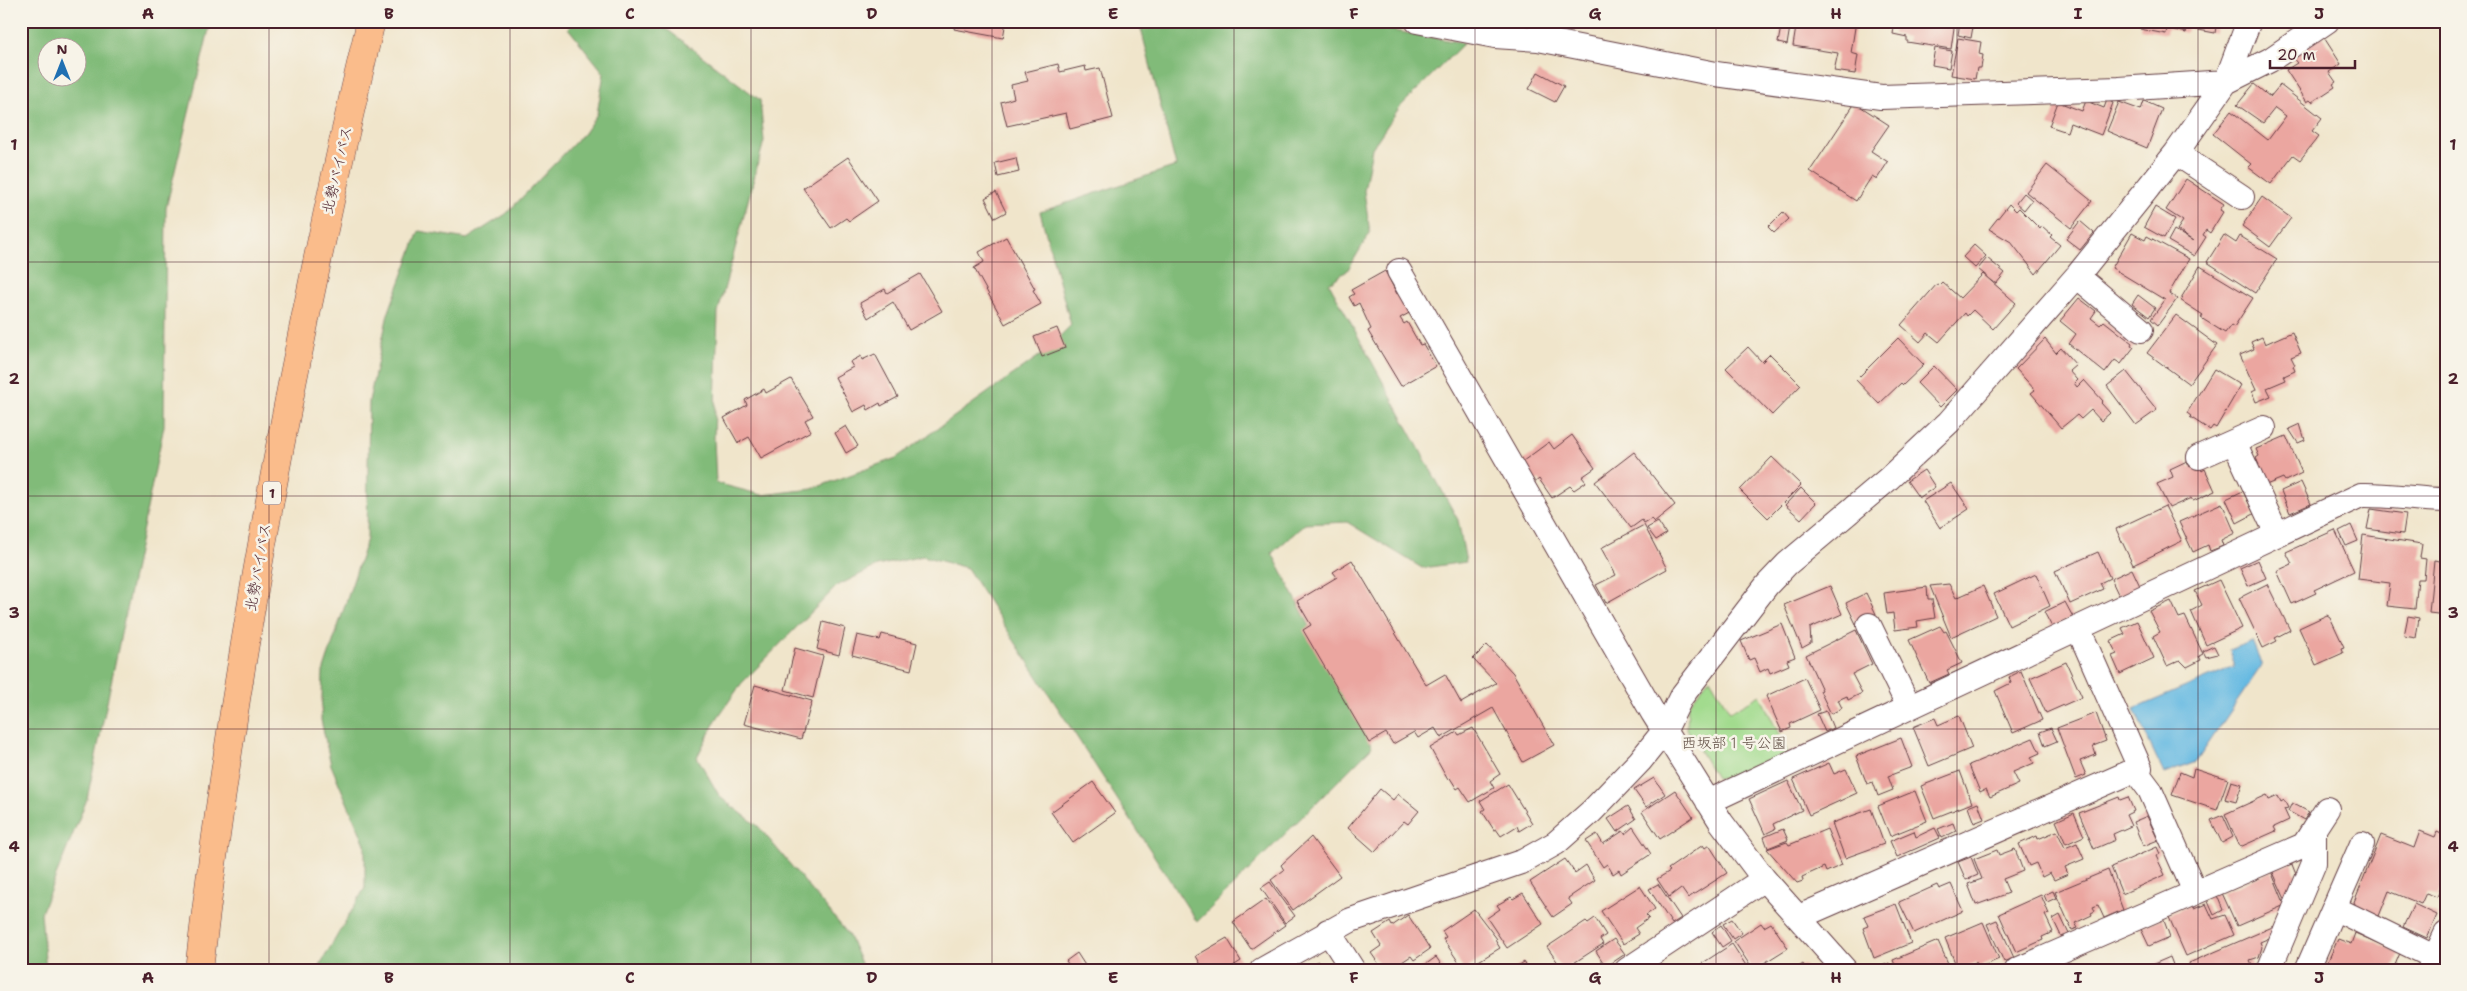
<svg xmlns="http://www.w3.org/2000/svg" width="2467" height="991" viewBox="0 0 2467 991" font-family="'Shantell Sans','Klee One',sans-serif">
<style>
.green{fill:#a2db8e;stroke:#767d5c}
.forest{fill:#81bb79;stroke:#666d52;fill-rule:evenodd}
.water{fill:#66bae2;stroke:#586c86}
.building{fill:#eba6a0}
.lines{fill:none;stroke-linecap:round;stroke-linejoin:round}
.minor-casing{stroke:#633d43;stroke-width:26}
.trunk-casing{stroke:#633d43;stroke-width:29}
.minor{stroke:#fff;stroke-width:24}
.trunk{stroke:#fabc8b;stroke-width:28}
.grid{fill:none;stroke:#4a1f2b;stroke-width:1;stroke-opacity:0.55}
.labels{text-anchor:middle;stroke-width:5;stroke-linejoin:round;paint-order:stroke}
.shield{fill:#f7f3e8;stroke:#7e5f64;stroke-width:1}
.shield-label{font-size:14px;font-weight:bold;fill:#4a1f2b}
.street-label{font-size:15px;fill:#4a1f2b;stroke:#f7f3e8}
.park-label{font-size:15px;fill:#604e44;stroke:#f7f3e8}
.neatline{fill:none;stroke:#4a1f2b;stroke-width:2}
.grid-label{font-size:16px;text-anchor:middle;font-weight:bold;fill:#4a1f2b}
</style>
<rect width="100%" height="100%" fill="#f7f3e8"/>
<filter id="ink" filterUnits="userSpaceOnUse"><feTurbulence type="fractalNoise" baseFrequency=".02" numOctaves="2"/><feDisplacementMap in="SourceGraphic" scale="10" xChannelSelector="R" yChannelSelector="G"/><feConvolveMatrix kernelMatrix="1 2 1 2 8 2 1 2 1" color-interpolation-filters="sRGB"/></filter>
<filter id="wash" filterUnits="userSpaceOnUse"><feTurbulence type="fractalNoise" baseFrequency=".0096" numOctaves="4" result="noise"/><feDisplacementMap in="SourceGraphic" scale="20" xChannelSelector="R" yChannelSelector="G"/><feGaussianBlur stdDeviation="1.12" result="paint"/><feColorMatrix in="noise" values="0 0 0 0 0 0 0 0 0 0 0 0 0 0 0 0 0 1.4 0 .05"/><feComposite in="paint" operator="in"/></filter>
<g filter="url(#wash)">
<rect width="100%" height="100%" fill="#f0e5cb"/>
<path class="green" d="M1710 678 1730 712 1760 695 1788 753 1733 779 1716 778 1687 729 1688 705Z"/>
<path class="forest" d="M21 21H211L166 208 164 426 87 799 41 913 46 970H21ZM48 48H78V78H48Z
M577 21H656L760 100 764 141 718 312 714 439 716 483 762 495 812 489 896 458 1042 354 1071 325 1040 212 1176 166 1139 21H1337L1464 43 1399 108 1372 148 1364 191 1370 233 1347 271 1329 283 1458 520 1466 562 1422 568 1347 522 1305 524 1272 553 1372 747 1197 922 967 568 923 556 877 566 837 586 741 684 716 720 697 757 720 797 758 826 848 934 864 970H317L365 888V844L331 765 321 720 323 672 367 539 369 401 388 314 419 231 467 239 506 214 584 133 597 114 604 73 568 28Z"/>
<path class="water" d="M2252 641 2262 665 2196 762 2164 774 2134 709 2235 666 2230 650Z"/>
<g id="blocks">
<path class="building" d="M956 21H1006L1003 38 954 29Z
M1782 21H1791L1787 45 1778 43Z
M1797 21H1856L1851 53 1858 55 1855 74 1834 71 1838 53 1793 46Z
M1895 21H1955L1951 49 1907 42V37L1893 34Z
M1960 21H1974L1971 38 1958 35Z
M2141 21H2189L2186 33 2167 28 2166 34 2140 29Z
M2190 21H2217L2215 33 2188 28Z
M2323 36 2341 64 2329 72 2336 82 2333 84 2335 87 2312 102 2310 100 2307 102 2286 70 2297 63 2292 57Z
M1958 38 1981 42 1979 54 1983 55 1981 68H1977L1975 79 1951 75Z
M1935 48 1952 51 1949 68 1932 65Z
M1058 64 1060 72 1085 66 1086 71 1100 68 1113 118 1070 129 1066 113 1007 126 1001 102 1014 98 1011 85 1028 81 1025 72Z
M1538 72 1564 86 1555 102 1529 89Z
M2254 84 2270 97 2280 85 2322 118 2312 131 2319 136 2300 160 2293 155 2271 184 2248 167 2251 164 2213 134 2231 111 2268 140 2286 116 2275 108 2263 123 2237 105Z
M2107 100 2113 103 2101 135 2070 123 2067 132 2049 126 2058 102 2082 111 2086 101 2104 108Z
M2144 101 2162 109 2147 148 2107 131 2119 102 2141 110Z
M1855 103 1889 125 1871 151 1888 162 1877 179 1872 176 1856 201 1810 171Z
M848 157 878 201 849 221 846 218 831 228 803 188Z
M1016 158 1019 172 998 177 995 163Z
M2047 165 2092 201 2071 228 2026 192Z
M2186 179 2224 204 2220 210 2223 212 2210 233 2206 230 2203 235 2206 237 2194 256 2168 241 2174 230 2193 241 2177 230 2183 221 2166 210Z
M996 192 1006 212 995 218 985 198Z
M2024 193 2032 200 2024 210 2016 203Z
M2262 197 2291 218 2270 247 2242 226Z
M2009 204 2016 211 2019 208 2040 229 2042 226 2052 235 2050 237 2060 245 2036 274 2011 242 1989 229Z
M2155 207 2175 219 2164 238 2144 227Z
M1783 212 1789 219 1774 233 1768 227Z
M2080 221 2094 233 2080 250 2066 239Z
M2132 233 2145 240 2147 236 2189 259 2169 293 2177 299 2158 325 2151 319 2165 300 2112 268Z
M2224 235 2236 243 2240 236 2277 259 2255 293 2207 262Z
M1006 237 1035 289 1033 290 1041 304 1005 324 974 268 984 262 979 252Z
M1974 245 1986 256 1975 268 1963 257Z
M1987 258 2005 273 1996 284 1978 269Z
M2200 266 2253 298 2234 327 2231 325 2225 333 2201 318 2203 315 2180 300Z
M1385 271 1397 294 1402 291 1413 311 1400 318 1404 324 1407 322 1420 345 1423 344 1436 366 1401 386 1368 331 1371 329 1359 303 1354 306 1349 297 1354 294 1351 290Z
M920 274 942 311 909 330 893 302 868 318 860 303 885 289 887 293Z
M1983 274 2016 303 1993 329 1973 310 1967 316 1965 313 1939 342 1928 333 1920 342 1901 325 1937 284 1939 285 1942 282 1960 298Z
M2138 295 2155 308 2149 317 2132 304Z
M2079 298 2096 311 2091 318 2100 325 2104 321 2132 343 2131 345 2134 347 2121 364 2115 360 2105 373 2069 344 2076 334 2060 321Z
M2176 315 2217 345 2189 384 2147 353Z
M1057 328 1065 348 1042 357 1034 337Z
M2292 332 2301 353 2291 357 2295 365 2293 366 2295 371 2284 376 2286 380 2267 388 2271 396 2256 402 2252 392 2256 390 2240 355 2254 349 2251 342 2262 337 2265 344Z
M1898 338 1924 365 1903 385 1901 383 1879 404 1856 380Z
M2045 339 2056 353 2061 348 2076 365 2069 371 2077 380 2074 383 2077 387 2084 380 2103 401 2101 403 2110 413 2101 421 2091 410 2081 419 2077 415 2061 428 2031 393 2035 390 2016 369Z
M1748 347 1762 362 1770 354 1801 385 1772 415 1726 368Z
M875 354 898 397 881 406 880 403 868 410 866 405 853 412 835 377 853 367 850 362 861 356 862 360Z
M1934 366 1957 390 1940 407 1917 383Z
M2214 369 2241 385 2216 428 2213 426 2210 430 2190 417 2191 416 2187 413Z
M2126 371 2157 410 2136 425 2107 386Z
M791 379 813 416 805 420 811 431 761 458 749 437 738 443 724 418 747 405 745 400 764 389 766 393Z
M2300 424 2305 440 2298 443 2289 429Z
M846 426 858 446 846 453 835 433Z
M1572 435 1595 468 1582 477 1586 482 1574 490 1570 486 1552 498 1539 479 1533 484 1519 464 1549 442 1554 449Z
M2286 436 2302 473 2285 481 2283 478 2266 485 2257 466 2259 465 2256 458 2259 456 2256 449Z
M1634 452 1675 505 1654 522 1651 519 1644 523 1642 520 1631 528 1595 482Z
M1772 457 1801 485 1768 518 1740 490Z
M2187 461 2190 467 2199 464 2202 471 2205 469 2215 491 2193 501 2191 498 2169 508 2157 484 2173 477 2170 469Z
M1924 470 1935 487 1919 498 1907 481Z
M2301 482 2311 504 2290 513 2281 491Z
M1951 483 1969 509 1940 528 1923 501Z
M1801 488 1816 503 1801 519 1785 505Z
M2243 491 2254 514 2237 523 2226 499Z
M2222 503 2235 533 2221 540 2223 546 2210 551 2208 545 2193 552 2179 522Z
M2165 506 2182 541 2133 565 2116 529Z
M2371 509 2406 514 2403 534 2367 529Z
M1658 522 1666 534 1656 540 1647 528Z
M1644 525 1667 569 1606 603 1596 585 1616 575 1601 548Z
M2351 525 2358 541 2346 546 2339 531Z
M2335 530 2354 571 2314 590 2316 593 2292 604 2277 571 2292 564 2286 552Z
M2363 535 2422 544 2420 558 2426 559 2424 579H2418L2415 609 2387 606 2390 583 2358 579Z
M2098 552 2110 578 2100 583 2103 589 2070 604 2055 571Z
M1352 560 1426 685 1445 674 1461 703 1496 683 1473 659 1487 645 1513 673 1554 745 1523 762 1493 708 1441 738 1435 728 1418 738 1414 732 1393 744 1386 733 1369 743 1303 630 1311 625 1297 601 1337 577 1333 572Z
M2258 560 2266 578 2248 586 2240 568Z
M2434 560 2446 562V615L2429 613Z
M2132 569 2140 586 2119 596 2111 579Z
M2036 574 2050 606 2009 626 1994 594Z
M2219 580 2242 628 2206 645 2191 611 2202 605 2195 591Z
M1949 584 1956 598 1983 586 1996 616 1951 637 1930 586Z
M2267 584 2290 630 2275 638 2277 641 2263 648 2239 598Z
M1830 586 1842 614 1810 628 1811 643 1802 648 1784 605Z
M1927 587 1928 599H1932L1935 618 1917 621 1918 627 1895 630 1893 613 1887 614 1884 593Z
M1866 593 1876 614 1856 624 1846 603Z
M2171 601 2179 618 2185 616 2203 654 2199 656 2201 660 2187 667 2180 660 2167 666 2153 636 2160 632 2149 611Z
M2065 602 2073 617 2052 627 2044 612Z
M2327 615 2330 617 2344 647 2341 648 2343 653 2316 665 2299 628Z
M2408 616 2419 618 2416 638 2404 636Z
M2137 621 2154 658 2120 674 2112 656 2117 654 2110 641 2125 634 2122 628Z
M823 622 845 628 839 655 817 649Z
M1782 624 1795 657 1787 660 1789 665 1770 673 1768 668 1760 672 1754 658 1749 660 1741 641Z
M1940 626 1944 632 1946 631 1962 663 1947 670 1949 674 1929 683 1909 640Z
M1856 630 1872 664 1852 674 1862 693 1848 700 1847 696 1838 700 1842 708 1831 714 1820 691 1822 690 1806 655Z
M882 634 917 643 911 670 852 655 857 635 880 640Z
M2214 646 2218 654 2206 657 2203 651Z
M795 648 823 656 813 698 785 690Z
M2066 662 2082 697 2046 713 2030 678Z
M2021 671 2042 720 2013 733 1995 691 2011 683 2009 677Z
M1805 678 1820 710 1790 724 1791 728 1782 732 1766 696Z
M755 685 812 701 801 739 744 724Z
M1826 711 1833 728 1825 732 1817 714Z
M2096 713 2106 741 2093 746 2096 755 2080 761 2086 775 2076 779 2057 728Z
M1959 716 1972 748 1929 766 1913 727 1935 718 1938 725Z
M1473 728 1500 774 1490 781 1494 788 1470 802 1460 787 1457 789 1450 778 1448 780 1430 748 1457 732 1459 735Z
M2051 728 2057 741 2045 746 2040 732Z
M1901 738 1912 767 1888 776 1893 790 1878 796 1873 782 1867 784 1856 756Z
M2033 738 2040 753 2031 757 2034 763 2013 772 2019 784 1990 797 1986 789 1980 792 1969 765Z
M1829 763 1834 774 1846 769 1857 793 1809 815 1793 779Z
M2194 768 2228 779 2217 810 2172 795 2180 772 2192 777Z
M1960 771 1972 803 1934 818 1921 786Z
M1654 778 1665 794 1646 807 1634 790Z
M1788 781 1802 810 1773 824 1775 829 1765 834 1749 799Z
M2231 781 2242 784 2236 802 2225 799Z
M1093 782 1115 813 1073 843 1051 812Z
M1508 784 1532 823 1519 831 1517 826 1501 836 1496 829 1494 830 1482 811 1485 809 1480 801Z
M1380 789 1393 800 1398 794 1419 811 1408 824 1404 821 1375 852 1348 828Z
M1675 790 1693 817 1660 839 1642 812Z
M1915 791 1927 821 1890 836 1878 806Z
M2267 795 2269 800 2278 796 2281 802 2284 800 2288 808 2284 809 2289 820 2274 827 2276 831 2240 847 2225 814Z
M2119 797 2120 800 2128 797 2134 811 2126 815 2131 826 2113 834 2115 840 2094 849 2079 813Z
M1978 803 1984 819 1974 823 1968 807Z
M2292 803 2309 812 2304 820 2288 811Z
M1628 806 1636 819 1617 832 1608 819Z
M1871 809 1884 844 1845 858 1832 823Z
M2074 813 2084 836 2066 844 2056 821Z
M2223 815 2233 837 2222 843 2211 820Z
M2147 816 2158 840 2143 846 2133 822Z
M1953 823 1956 831 1942 838 1938 829Z
M1633 827 1651 854 1621 874 1619 870 1613 874 1607 864 1603 867 1586 841 1597 834 1603 844 1623 831 1625 834Z
M1935 828 1940 838 1897 857 1890 841 1914 831 1916 837Z
M1783 829 1788 840 1768 848 1764 837Z
M1827 829 1842 865 1826 872 1824 867 1802 877 1803 881 1797 883 1767 849 1787 842 1789 845Z
M2057 831 2065 848 2077 843 2084 859 2065 867 2068 874 2054 880 2050 873 2042 877 2036 863 2029 866 2019 844 2037 836 2038 839Z
M2420 831 2435 837 2437 832 2446 836V876L2437 897 2426 893 2421 904 2389 891 2379 916 2357 908 2354 902 2381 835 2414 848Z
M1311 837 1340 876 1293 910 1271 880 1284 870 1281 865Z
M1703 845 1705 848 1709 845 1727 873 1688 898 1681 888 1669 897 1657 879 1670 871 1668 869Z
M2157 847 2160 854 2156 856 2165 875 2122 894 2111 867Z
M2015 849 2023 871 2003 879 2009 893 1976 905 1968 884 1982 879 1974 859 1997 850 1999 855Z
M1971 857 1978 875 1966 880 1958 862Z
M1565 859 1575 873 1586 865 1595 880 1568 898 1572 904 1553 917 1530 882Z
M2291 862 2297 877 2289 897 2285 899 2272 870Z
M2108 870 2123 910 2104 918 2098 905 2093 907 2095 911 2091 913 2092 915 2075 923 2078 928 2072 930 2055 892Z
M2271 871 2285 905 2237 926 2222 893Z
M1270 882 1295 916 1285 923 1261 888Z
M1658 884 1681 918 1672 924 1649 889Z
M1951 884 1963 911 1914 933 1899 902 1937 885 1939 889Z
M1640 886 1655 909 1646 915 1649 918 1635 928 1639 934 1623 944 1601 911Z
M2053 891 2056 898 2047 902 2044 895Z
M1523 893 1543 924 1507 948 1487 918 1500 909 1497 905 1511 897 1513 899Z
M2216 893 2223 910 2214 915 2206 897Z
M2041 895 2049 914 2045 915 2053 932 2042 937 2043 940 2016 952 1999 914Z
M1266 899 1285 925 1251 949 1233 922Z
M1896 904 1911 943 1874 958 1863 928 1868 926 1864 916Z
M2193 904 2194 909 2206 904 2213 919 2225 915 2234 935 2186 956 2168 915Z
M2414 904 2437 915 2427 938 2403 927Z
M1474 909 1497 939 1495 940 1500 948 1464 970 1443 939 1446 937 1442 931Z
M1408 915 1430 949 1414 960 1411 956 1396 966 1395 964 1383 970 1371 953 1381 946 1373 933 1390 922 1392 926Z
M2060 915 2069 934 2062 938 2053 919Z
M1595 918 1606 935 1600 939 1603 944 1563 970 1547 947 1586 921 1588 923Z
M2163 918 2170 937 2149 946 2140 927Z
M1732 919 1742 933 1733 939 1723 924Z
M1997 920 2014 958 2004 962 1987 924Z
M1983 922 1999 959 1978 968 1976 962 1958 970 1945 938Z
M1761 923 1764 927 1771 923 1788 948 1753 970 1734 941Z
M1721 925 1731 941 1722 947 1712 932Z
M2277 925 2274 936 2260 942 2262 947 2259 957 2250 960 2254 970H2191L2189 963Z
M2355 933 2400 953 2393 970H2324L2338 939 2351 944Z
M1227 938 1241 961 1227 970H1204L1196 956Z
M1614 939 1625 954 1606 967 1596 951Z
M1938 941 1951 970H1903L1901 966 1896 968 1893 960Z
M1732 944 1749 970H1692Z
M1077 953 1088 970H1063L1069 965 1066 961Z
M1436 957 1445 970H1418Z
M2170 957 2175 970H2140Z
M1318 961 1324 970H1305Z
M1524 962 1529 970H1512Z
M1889 963 1892 970H1872Z
M1803 964 1807 970H1794Z
M2083 964 2086 970H2070Z
M2113 964 2116 970H2099Z"/>
</g>
</g>
<g filter="url(#ink)">
<use href="#blocks" fill-opacity="0" stroke="#633d43" stroke-width="1"/>
<g class="lines">
<g class="minor-casing">
<path id="minor" d="M1417 21 1495 36 1538 39 1716 74 1881 97 2119 89 2226 82 2270 60 2327 21
M2176 153 2242 197
M1399 271 1653 713 1721 822 1764 879 1845 970
M2077 276 2141 330
M2234 442 2277 534
M2199 457 2264 428
M1869 625 1909 707
M2135 770 2150 790 2195 892
M1708 802 2361 495C2389 494 2417 500 2446 500
M2334 908 2434 957
M1799 917 2140 768 2078 628
M1328 931 1353 970
M1262 970 1351 920 1524 861 1556 843 1592 811 1640 761 1665 730 1681 697 1767 585 1787 564 1887 480 1949 422 2077 276 2176 153 2226 82 2249 21
M1627 970 1764 879
M2017 970 2304 845 2314 829
M2269 970 2314 863V829L2327 809
M2307 970 2362 844
M2429 970 2446 934"/>
</g>
<g class="trunk-casing">
<path id="trunk" d="M199 970C236 650 297 334 371 21"/>
</g>
<use href="#minor" class="minor"/>
<use href="#trunk" class="trunk"/>
</g>
</g>
<path class="grid" d="M269 21V970M510 21V970M751 21V970M992 21V970M1234 21V970M1475 21V970M1716 21V970M1957 21V970M2198 21V970M21 262H2446M21 496H2446M21 729H2446"/>
<g class="labels">
<rect class="shield" x="263" y="481.5" width="18" height="23" rx="4"/>
<g class="shield-label">
<text x="272" y="498">1</text>
</g>
<g class="street-label">
<text transform="translate(337 170) rotate(-77)" y="5">北勢バイパス</text>
<text transform="translate(258 567) rotate(-80)" y="5">北勢バイパス</text>
</g>
<g class="park-label">
<text x="1734" y="748">西坂部１号公園</text>
</g>
</g>
<rect width="2467" height="991" fill="none" stroke="#f7f3e8" stroke-width="55"/>
<g transform="translate(62 62)"><circle r="24" fill="#f7f3e8" stroke="#b29e9c"/>
<path d="M0-4L9 19L0 12L-9 19Z" fill="#1f6fb2"/>
<text y="-8" font-size="14" font-weight="bold" text-anchor="middle" fill="#4a1f2b">N</text>
</g>
<path d="M2270 60v8h85v-8" fill="none" stroke="#4a1f2b" stroke-width="2.5"/>
<text x="2277" y="60" font-size="15" fill="#4a1f2b" stroke="#f7f3e8" stroke-width="4" paint-order="stroke">20 m</text>
<rect x="28" y="28" width="2412" height="936" class="neatline"/>
<g class="grid-label">
<text x="148" y="19">A</text>
<text x="389" y="19">B</text>
<text x="630" y="19">C</text>
<text x="872" y="19">D</text>
<text x="1113" y="19">E</text>
<text x="1354" y="19">F</text>
<text x="1595" y="19">G</text>
<text x="1836" y="19">H</text>
<text x="2078" y="19">I</text>
<text x="2319" y="19">J</text>
<text x="14" y="150">1</text>
<text x="2453" y="150">1</text>
<text x="14" y="384">2</text>
<text x="2453" y="384">2</text>
<text x="14" y="618">3</text>
<text x="2453" y="618">3</text>
<text x="14" y="852">4</text>
<text x="2453" y="852">4</text>
<text x="148" y="983">A</text>
<text x="389" y="983">B</text>
<text x="630" y="983">C</text>
<text x="872" y="983">D</text>
<text x="1113" y="983">E</text>
<text x="1354" y="983">F</text>
<text x="1595" y="983">G</text>
<text x="1836" y="983">H</text>
<text x="2078" y="983">I</text>
<text x="2319" y="983">J</text>
</g>
</svg>
